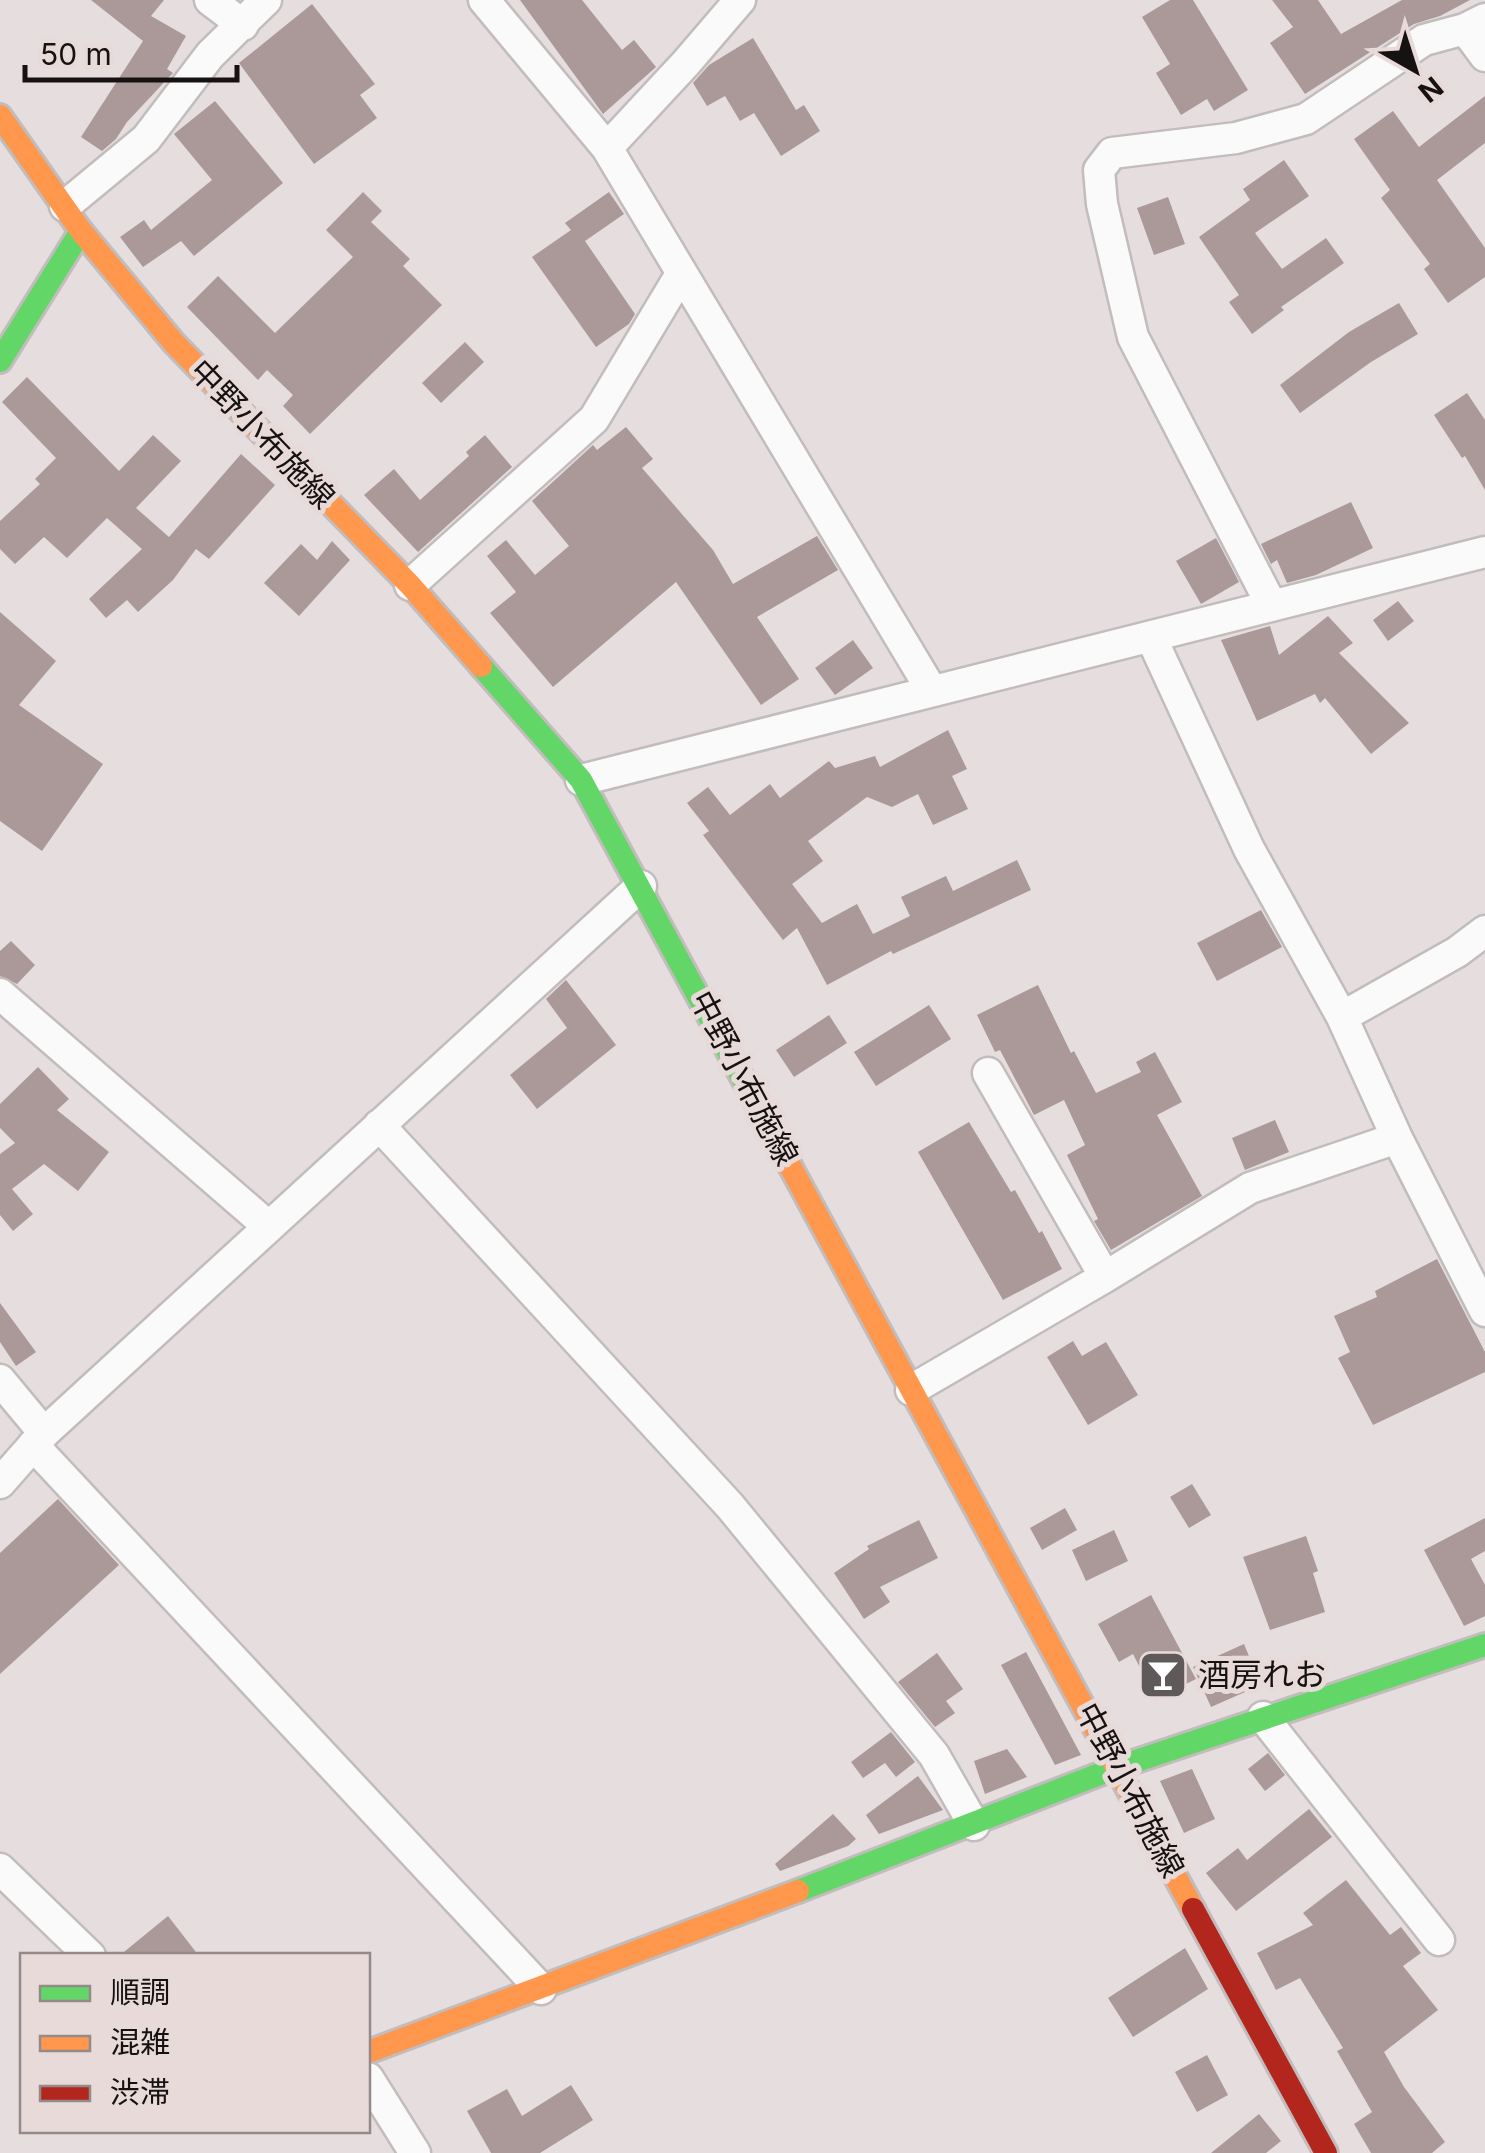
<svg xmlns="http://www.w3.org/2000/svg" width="1485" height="2153" viewBox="0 0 1485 2153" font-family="Inter,'Noto Sans JP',sans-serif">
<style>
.building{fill:#ab9899}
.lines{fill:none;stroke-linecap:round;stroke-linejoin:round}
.street-casing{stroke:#c2bcbc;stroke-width:35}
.fast-casing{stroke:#c2bcbc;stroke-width:28}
.slow-casing{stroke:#c2bcbc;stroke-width:28}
.jam-casing{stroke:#c2bcbc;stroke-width:28}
.street{stroke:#fbfafa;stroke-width:30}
.fast{stroke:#63d668;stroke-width:22}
.slow{stroke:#ff974d;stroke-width:22}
.jam{stroke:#b3261e;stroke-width:22}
.labels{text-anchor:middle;stroke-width:10;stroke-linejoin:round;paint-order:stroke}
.street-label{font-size:32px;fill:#171212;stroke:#e9dada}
.poi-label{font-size:32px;fill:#171212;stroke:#e9dada;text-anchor:start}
</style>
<rect width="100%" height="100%" fill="#e6dede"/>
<path class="building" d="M91 0H164L151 16 186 36 167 69 173 73 127 122 116 139 102 151 81 137 143 41Z
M520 0H582L622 50 634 40 656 67 603 114Z
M1170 0H1193L1248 90 1214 111 1207 99 1181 115 1156 73 1170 64 1142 17Z
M1272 0H1318L1341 34 1402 0H1470L1440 16 1414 24 1305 94 1270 43 1293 27Z
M312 4 375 84 360 95 377 118 314 164 239 63Z
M753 38 796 110 804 105 820 131 781 156 754 113 740 121 725 96 707 106 693 83 709 65Z
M1485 96V143L1437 180 1485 248V277L1448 303 1424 269 1430 264 1381 198 1390 190 1354 139 1393 111 1419 147Z
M215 101 283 183 194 256 181 241 143 267 120 237 144 220 151 230 212 180 174 134Z
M1284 160 1309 196 1255 233 1282 269 1326 238 1344 263 1281 307 1284 310 1252 334 1229 302 1239 295 1199 237 1250 200 1243 189Z
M363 192 382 211 371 222 410 259 403 266 442 305 310 434 283 406 293 395 267 370 258 380 187 307 218 276 275 333 353 257 326 230Z
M609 192 624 214 585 241 635 314 629 324 596 347 532 257 571 230 565 223Z
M1168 197 1185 244 1154 255 1137 208Z
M1399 303 1418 334 1371 362 1300 413 1280 385 1349 332Z
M465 342 484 362 441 403 422 383Z
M27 377 119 471 153 435 181 461 136 508 169 537 241 454 275 485 209 559 196 549 173 580 138 612 127 600 106 618 89 599 142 549 107 518 67 558 44 537 15 564 0 549V521L40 484 35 479 56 458 2 402Z
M1467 393 1485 420V490L1465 456 1462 458 1434 415Z
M626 427 653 459 642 468 713 550 733 584 817 536 838 570 757 617 799 679 761 705 676 582 553 687 490 613 516 592 487 556 506 540 535 575 569 546 532 501 593 445 597 450Z
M485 435 512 467 418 552 364 495 394 469 420 500 469 456 466 452Z
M1351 502 1373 548 1316 575 1287 583 1277 560 1271 564 1261 544Z
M1216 538 1239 582 1201 604 1176 561Z
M332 541 350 560 299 616 264 583 301 544 317 560Z
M1398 601 1414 621 1388 641 1373 620Z
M0 612 56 661 19 705 103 764 42 851 0 821Z
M1328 616 1353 643 1339 653 1409 723 1371 754 1325 698 1320 703 1315 694 1257 721 1221 640 1270 626 1279 655Z
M853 640 873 668 835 695 815 668Z
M948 730 967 769 952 776 968 809 933 825 918 794 892 807 867 797 808 841 823 861 792 884 822 923 857 904 873 934 910 916 901 897 946 876 953 891 1017 860 1031 890 893 954 891 951 827 985 797 928 783 940 703 835 709 831 687 803 708 787 730 815 770 784 780 798 829 761 835 768 875 756 880 767Z
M1261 910 1282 947 1217 981 1197 943Z
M11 941 35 965 17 984 0 976V951Z
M566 980 616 1045 537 1109 510 1075 567 1028 546 999Z
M1038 985 1071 1053 1074 1051 1096 1093 1141 1072 1136 1062 1155 1052 1182 1102 1157 1115 1202 1196 1111 1250 1094 1221 1098 1219 1067 1155 1085 1145 1064 1100 1034 1115 1000 1050 995 1052 977 1015Z
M929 1005 951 1039 876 1086 854 1052Z
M829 1015 847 1043 794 1077 776 1050Z
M38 1067 69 1099 57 1110 109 1152 78 1191 44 1164 12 1189 33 1214 13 1231 0 1215V1154L15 1143 0 1128V1104Z
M1275 1120 1289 1152 1245 1170 1232 1138Z
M969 1122 1011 1192 1015 1190 1039 1233 1042 1231 1062 1269 1003 1300 918 1152Z
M1437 1259 1485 1352V1372L1373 1425 1338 1358 1350 1352 1334 1316 1377 1297 1375 1291Z
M0 1303 36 1352 16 1366 0 1342Z
M1073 1341 1082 1356 1106 1342 1138 1395 1088 1425 1047 1357Z
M1192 1484 1211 1515 1189 1528 1170 1497Z
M58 1499 119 1565 0 1674V1553Z
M1065 1508 1077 1530 1042 1550 1030 1528Z
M1485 1518V1551L1471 1559 1485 1585V1616L1464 1626 1424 1550Z
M919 1520 938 1558 880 1587 890 1602 864 1619 834 1573 869 1549 867 1546Z
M1114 1530 1128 1561 1086 1581 1072 1550Z
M1306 1536 1318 1571 1313 1573 1325 1612 1270 1630 1243 1557Z
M1151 1595 1196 1679 1156 1699 1133 1654 1119 1662 1098 1624Z
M1244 1644 1261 1685 1211 1707 1193 1667Z
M1026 1652 1081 1755 1055 1765 1001 1665Z
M937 1653 963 1689 946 1701 955 1713 935 1727 898 1682Z
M891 1732 915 1762 896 1777 885 1763 863 1778 851 1762Z
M1007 1749 1027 1777 985 1794 974 1761Z
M1268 1753 1285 1775 1265 1791 1248 1769Z
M1192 1769 1215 1819 1184 1833 1160 1781Z
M918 1776 943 1810 879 1834 866 1815Z
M1309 1809 1332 1837 1236 1911 1206 1873 1238 1848 1247 1860Z
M833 1814 856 1839 848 1846 780 1871 775 1864Z
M1346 1880 1390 1935 1401 1927 1421 1953 1403 1966 1438 2010 1384 2052 1404 2087 1445 2142 1432 2153H1371L1354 2124 1372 2112 1337 2051 1343 2048 1300 1978 1276 1990 1257 1953 1313 1925 1303 1913Z
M168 1916 199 1956H119Z
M1185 1948 1208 1989 1133 2037 1108 1998Z
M1207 2055 1228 2095 1197 2112 1175 2072Z
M571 2085 593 2120 540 2153H491L467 2111 507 2089 522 2116Z
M1259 2114 1281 2141 1266 2153H1211Z"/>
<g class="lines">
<g class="street-casing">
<path id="street" d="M210 0 243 25
M484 0 607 148 932 691
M1485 19 1465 29 1485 56
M607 148 686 63 740 0
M65 206 146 139 210 55 266 0
M410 585 594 419 681 274
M1272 606 1133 337 1102 204 1099 170 1112 153 1236 138 1306 119 1424 40 1465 29
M1151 637 1249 849 1342 1017 1397 1138 1485 1311
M581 780 1485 552
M0 994 268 1226
M1342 1017 1457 952 1485 931
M988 1073 1105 1277
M379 1125 730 1506 934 1755 974 1825
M0 1380 44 1433
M911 1390 1105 1277 1250 1188 1397 1138
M33 1445 541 1989
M0 1483 44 1433 641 886
M1263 1717 1439 1940
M0 1869 90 1956
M368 2078 415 2153"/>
</g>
<g class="fast-casing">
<path id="fast" d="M0 361 81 231
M481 666 581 780 789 1164
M798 1891 1118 1767 1485 1645"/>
</g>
<g class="slow-casing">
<path id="slow" d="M0 116 81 231 174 343 410 585 481 666
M789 1164 1193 1909
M368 2052 798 1891"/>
</g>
<g class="jam-casing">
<path id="jam" d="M1193 1909 1326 2153"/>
</g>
<use href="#street" class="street"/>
<use href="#fast" class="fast"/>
<use href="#slow" class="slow"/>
<use href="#jam" class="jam"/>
</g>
<defs>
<g id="bar-square" transform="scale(2.5)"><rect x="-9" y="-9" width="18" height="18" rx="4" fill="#5f5959" stroke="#e9dada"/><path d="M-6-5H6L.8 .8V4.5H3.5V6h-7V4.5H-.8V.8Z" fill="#fff"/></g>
</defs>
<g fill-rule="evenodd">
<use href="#bar-square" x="1163" y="1675"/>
</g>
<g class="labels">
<g class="street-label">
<text transform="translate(262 434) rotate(46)" y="11">中野小布施線</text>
<text transform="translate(744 1078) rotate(62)" y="11">中野小布施線</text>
<text transform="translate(1130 1790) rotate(62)" y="11">中野小布施線</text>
</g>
<g class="poi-label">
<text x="1198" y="1686">酒房れお</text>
</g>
</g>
<rect x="20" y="1953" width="350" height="180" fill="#e9dada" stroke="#958a8a" stroke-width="2.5"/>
<rect x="40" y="1986" width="50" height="15" fill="#63d668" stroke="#958a8a" stroke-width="2.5"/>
<text x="110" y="2003" font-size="30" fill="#171212">順調</text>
<rect x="40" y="2036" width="50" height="15" fill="#ff974d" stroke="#958a8a" stroke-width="2.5"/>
<text x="110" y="2053" font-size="30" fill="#171212">混雑</text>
<rect x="40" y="2086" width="50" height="15" fill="#b3261e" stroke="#958a8a" stroke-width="2.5"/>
<text x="110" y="2103" font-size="30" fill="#171212">渋滞</text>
<g transform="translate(1415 70) rotate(141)" stroke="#e9dada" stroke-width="8" paint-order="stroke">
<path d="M0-8L18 38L0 25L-18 38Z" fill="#171212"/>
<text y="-15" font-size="28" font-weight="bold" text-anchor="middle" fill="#171212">N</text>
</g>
<path d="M25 65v15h212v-15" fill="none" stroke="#171212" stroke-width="5"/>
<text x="40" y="65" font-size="30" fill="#171212" stroke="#e9dada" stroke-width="8" paint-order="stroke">50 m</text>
</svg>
